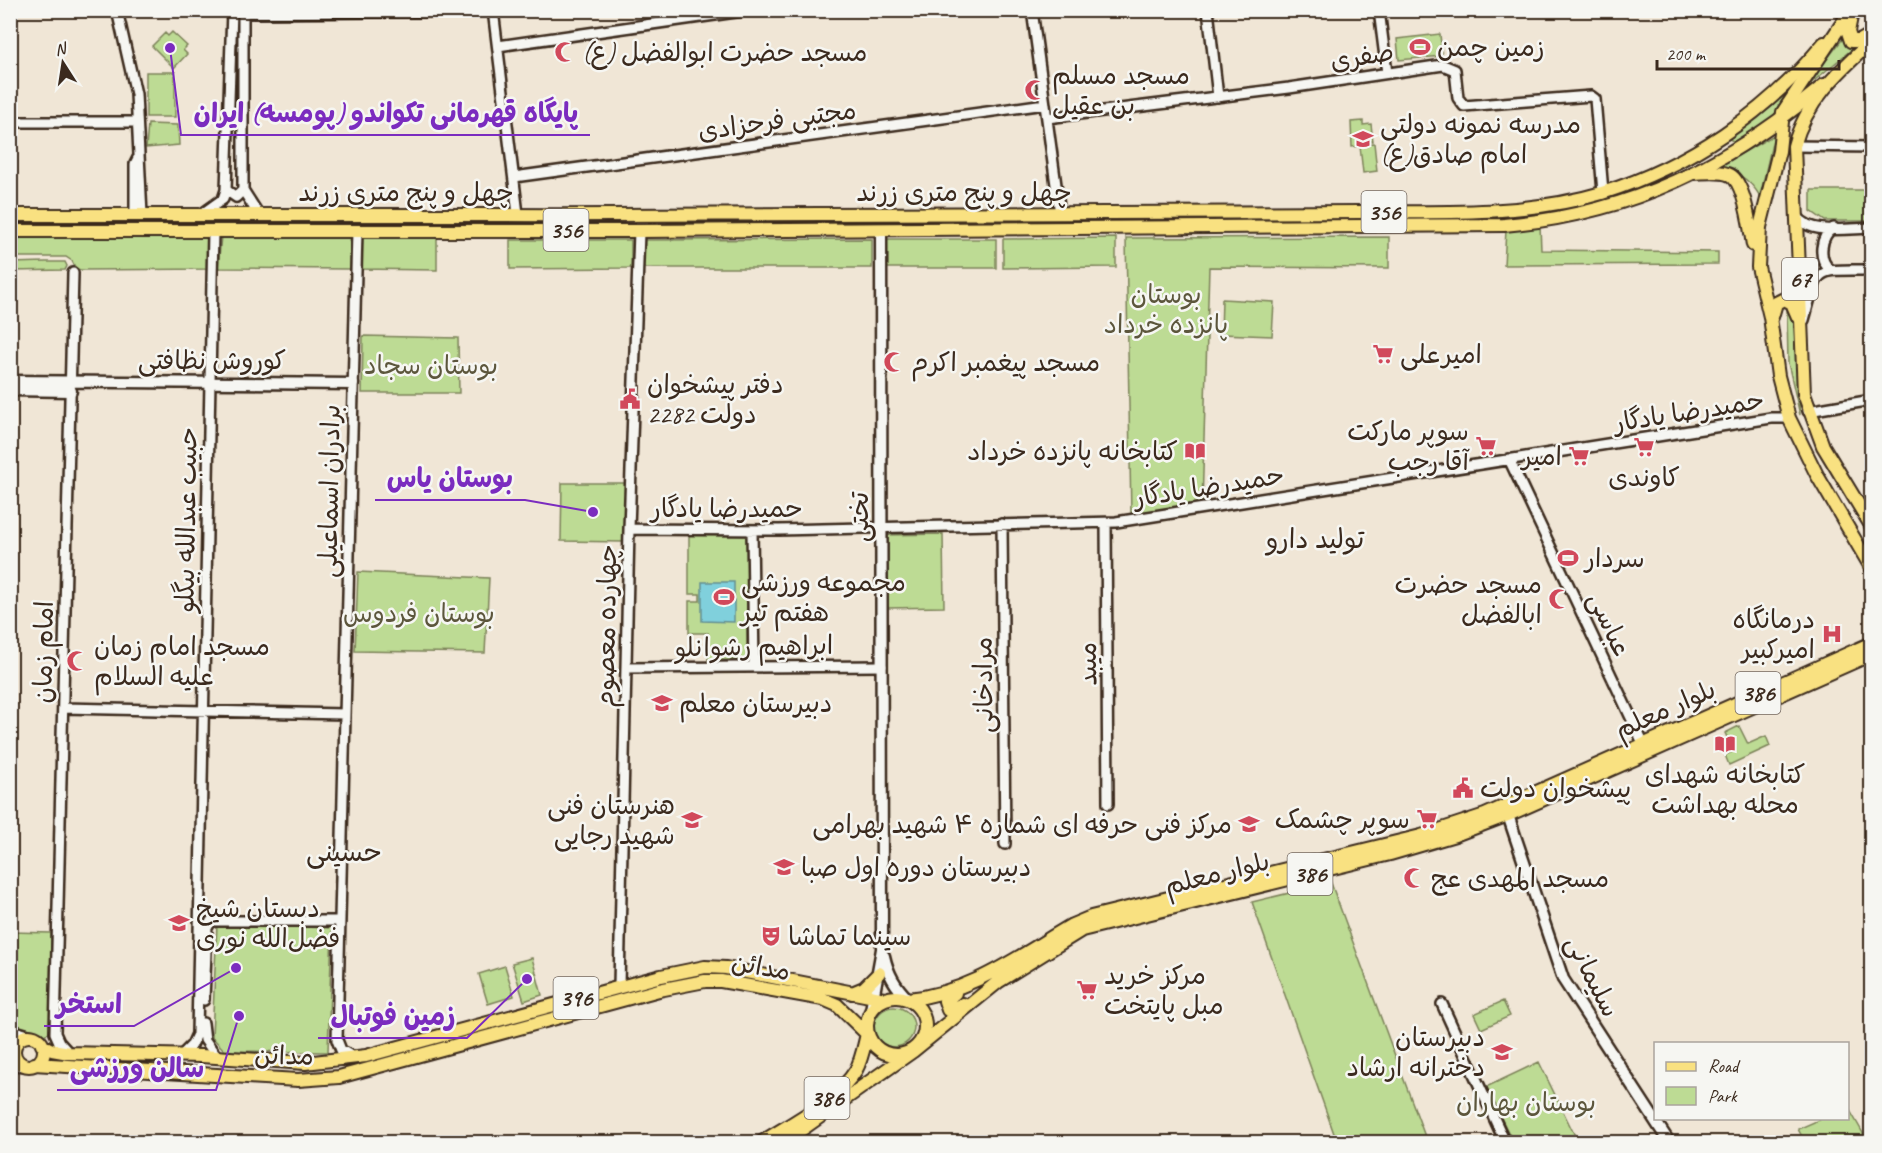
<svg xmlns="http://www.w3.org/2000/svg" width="1882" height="1153" viewBox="0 0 1882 1153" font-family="Caveat,'Playpen Sans Arabic',sans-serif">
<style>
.green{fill:#bddb94;stroke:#7c8259;stroke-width:1.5}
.water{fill:#80d0dc;stroke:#648e90;stroke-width:1.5}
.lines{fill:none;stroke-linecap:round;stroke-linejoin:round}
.tertiary-casing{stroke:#3b2a1e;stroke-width:14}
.secondary-casing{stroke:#3b2a1e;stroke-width:15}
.primary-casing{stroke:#3b2a1e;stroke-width:16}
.trunk-casing{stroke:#3b2a1e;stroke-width:16}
.tertiary{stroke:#f6f6f2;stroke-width:9}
.secondary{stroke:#f6f6f2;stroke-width:10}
.primary{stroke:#f9e181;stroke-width:12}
.trunk{stroke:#f9e181;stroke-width:12}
.labels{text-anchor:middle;stroke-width:5;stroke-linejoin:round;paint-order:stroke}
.shield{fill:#f6f6f2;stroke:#73675e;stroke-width:1.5}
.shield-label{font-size:24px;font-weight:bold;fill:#3b2a1e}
.poi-label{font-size:26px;fill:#3b2a1e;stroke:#f6f6f2;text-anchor:start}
.street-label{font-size:26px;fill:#3b2a1e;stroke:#f6f6f2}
.park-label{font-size:26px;fill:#5c563c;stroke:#f6f6f2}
.neighbourhood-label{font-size:27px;fill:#3b2a1e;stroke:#f6f6f2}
.leader{fill:none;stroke:#7b2cbf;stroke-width:2}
.callout-dot{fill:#7b2cbf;stroke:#f6f6f2;stroke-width:2}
.callout-label{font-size:27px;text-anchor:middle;font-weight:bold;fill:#7b2cbf;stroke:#f6f6f2;stroke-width:5;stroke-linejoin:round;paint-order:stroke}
</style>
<rect width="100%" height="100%" fill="#f0e6d6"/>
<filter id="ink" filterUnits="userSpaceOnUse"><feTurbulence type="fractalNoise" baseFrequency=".0167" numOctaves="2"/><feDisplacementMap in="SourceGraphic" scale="12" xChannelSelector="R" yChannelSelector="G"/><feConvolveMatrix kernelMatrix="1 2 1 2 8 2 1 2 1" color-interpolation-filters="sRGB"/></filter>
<g filter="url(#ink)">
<path class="green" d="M172 32 187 46 183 50 187 54 174 68 152 46 165 33 168 36Z
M1440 34 1442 56 1399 60 1397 39Z
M1844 37 1845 42 1858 44 1803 90Z
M146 72H175V117H146Z
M1794 83 1771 120 1735 142 1727 138Z
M1363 121V125L1371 124 1373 141H1364V144L1374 143 1377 171 1363 173 1360 146 1352 147 1351 122Z
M148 124 178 125 179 145 146 148Z
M1774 135 1760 196C1748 177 1736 171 1714 169Z
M1811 190H1871V221H1825L1811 211Z
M1540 225 1541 250 1718 252V264L1504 265 1506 230Z
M352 234 350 269 218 268 221 236Z
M437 234V270L359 269V236Z
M10 236H209L211 269 81 270 76 269 72 261 66 257H11Z
M1389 237V268L1209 267 1202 506 1131 514 1126 238Z
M1116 238V267L1003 268V239Z
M872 239V268H642L639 240Z
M884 239H996V268H884Z
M510 240H631V268L510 269Z
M46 262H65L67 266 65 270 11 271V263Z
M1222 299 1274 302 1272 336 1221 334Z
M1787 310 1792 313 1794 325 1800 415 1788 363Z
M363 336 458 338 459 393H362Z
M562 483H625L624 542 561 541Z
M689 534H747V660H708V633H689V601H700V594H689Z
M943 534 944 607 887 608 886 535Z
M358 572 489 578 485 653 355 651Z
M1739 726 1748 744 1766 736 1770 746 1729 765 1725 755 1734 751 1725 733Z
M1331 883 1427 1142H1337L1252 902Z
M217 924 332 928 328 1052 225 1051 212 1037Z
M11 932 51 933 50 1032 42 1036 11 1025Z
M532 958 542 995 524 1001 512 963Z
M505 966 514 996 488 1004 479 974Z
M1503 1001 1510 1016 1481 1029 1474 1014Z
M874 1027a20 20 0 1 1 40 0a20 20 0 1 1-40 0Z
M1539 1062 1578 1142H1513L1486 1087Z
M1848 1107 1868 1142H1805L1798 1129 1821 1119 1848 1118Z"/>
<path class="water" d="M702 582H734V622L702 621Z"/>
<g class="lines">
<g class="tertiary-casing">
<path id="tertiary" d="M117 10 136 94 142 215
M243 10V190L259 215
M493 10 518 214
M1032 10 1060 214
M1208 10 1218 97
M1379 10 1387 73
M243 13 494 11
M498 46 750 10
M1047 118 1289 88 1443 65 1455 70 1458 98 1464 106 1591 96 1595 99 1603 192
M10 122H137
M1794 146 1872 147
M514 177 1045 104
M226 190 236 197 243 190
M202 214 223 199 226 190 232 10
M135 215V164L138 158
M1797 216C1810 236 1850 228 1872 228
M1831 270C1817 261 1820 234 1834 228
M1804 320C1819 265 1814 270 1872 270
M1808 411 1872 400
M1509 459 1643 743
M1106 523 1108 804
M1002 524 1005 844
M629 529 779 530 1116 522 1771 418H1789
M752 530 754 667
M626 668 882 666
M63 708 345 714
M619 986 629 529 639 231
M204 1000 207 928 211 921H340
M1442 1004 1505 1142
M203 1023 205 1040 217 1057
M69 1053 59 1042 55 1033 73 273
M181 1056 192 1045 197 1034 213 231
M353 1057 341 1050 337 1040 357 231"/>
</g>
<g class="secondary-casing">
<path id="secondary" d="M10 381 353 384
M10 390 71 391
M1508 815 1563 979 1669 1142
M884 956C888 974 895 986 908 999
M871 1010 882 949 881 229
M10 1030 30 1036
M10 1065H25"/>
</g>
<g class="primary-casing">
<path id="primary" d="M10 215C376 216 741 215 1107 213 1191 213 1276 212 1360 212 1440 212 1525 216 1602 193 1689 166 1766 113 1824 43
M10 231H639L1504 225C1632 214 1726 166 1824 85
M852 993 864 988 879 973
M955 993 945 1001 948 1010 963 1004
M867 1026a29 29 0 1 1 58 0a29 29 0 1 1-58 0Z
M908 999C971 993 1019 956 1072 925L1091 917 1421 836 1485 815 1872 643
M14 1051a15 15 0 1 1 30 0a15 15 0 1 1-30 0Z
M42 1045 52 1050 69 1053 201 1056 305 1063 366 1056 661 976 705 967 726 968 885 999
M34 1064 298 1080 339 1077 659 990 705 981H721L823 999 837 1005 867 1034C864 1046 862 1059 856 1070 839 1099 790 1124 762 1142
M784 1142 913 1051 998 982 1082 930 1390 854 1455 835 1508 815 1872 654"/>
</g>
<g class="trunk-casing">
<path id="trunk" d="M1851 10 1783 112 1779 151 1760 227 1758 267 1770 317 1778 376 1789 418 1817 475 1872 569
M1851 17 1848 32 1851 41H1860L1872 34
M1872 41C1838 72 1806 101 1794 146L1804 394 1823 446 1872 527
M1692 173C1703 173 1720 170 1730 175 1745 183 1750 228 1753 245
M1772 317 1776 303 1784 299 1792 303 1798 317"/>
</g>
<use href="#tertiary" class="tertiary"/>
<use href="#secondary" class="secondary"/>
<use href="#primary" class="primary"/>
<use href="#trunk" class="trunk"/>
</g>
</g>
<defs>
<g id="stadium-bare" transform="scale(1.62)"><path d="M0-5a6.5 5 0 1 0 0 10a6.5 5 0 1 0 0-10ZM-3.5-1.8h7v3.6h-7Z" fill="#d1495b" stroke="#f6f6f2" stroke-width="2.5" paint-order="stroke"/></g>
<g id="mosque-bare" transform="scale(1.62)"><path d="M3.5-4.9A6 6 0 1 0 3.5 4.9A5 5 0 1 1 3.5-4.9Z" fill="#d1495b" stroke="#f6f6f2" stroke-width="2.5" paint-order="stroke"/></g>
<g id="school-bare" transform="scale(1.62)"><path d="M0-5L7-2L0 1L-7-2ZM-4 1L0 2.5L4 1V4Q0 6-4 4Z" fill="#d1495b" stroke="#f6f6f2" stroke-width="2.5" paint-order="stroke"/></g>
<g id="supermarket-bare" transform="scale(1.62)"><path d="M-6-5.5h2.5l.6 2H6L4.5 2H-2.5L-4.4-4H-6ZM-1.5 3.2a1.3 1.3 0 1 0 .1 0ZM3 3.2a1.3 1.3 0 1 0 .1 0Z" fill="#d1495b" stroke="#f6f6f2" stroke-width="2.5" paint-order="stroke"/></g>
<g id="civic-bare" transform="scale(1.62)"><path d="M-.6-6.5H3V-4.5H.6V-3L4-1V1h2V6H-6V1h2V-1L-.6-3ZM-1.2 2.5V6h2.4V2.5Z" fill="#d1495b" stroke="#f6f6f2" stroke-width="2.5" paint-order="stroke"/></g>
<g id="library-bare" transform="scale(1.62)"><path d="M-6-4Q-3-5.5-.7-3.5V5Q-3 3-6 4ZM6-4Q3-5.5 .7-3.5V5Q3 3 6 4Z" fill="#d1495b" stroke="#f6f6f2" stroke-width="2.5" paint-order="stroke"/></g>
<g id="hospital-bare" transform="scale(1.62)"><path d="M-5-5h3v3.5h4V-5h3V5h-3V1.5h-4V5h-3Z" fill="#d1495b" stroke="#f6f6f2" stroke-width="2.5" paint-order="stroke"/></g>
<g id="theatre-bare" transform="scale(1.62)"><path d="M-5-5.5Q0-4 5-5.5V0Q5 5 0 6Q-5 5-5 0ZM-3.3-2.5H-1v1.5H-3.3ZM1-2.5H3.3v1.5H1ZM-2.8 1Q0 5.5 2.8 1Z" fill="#d1495b" stroke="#f6f6f2" stroke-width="2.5" paint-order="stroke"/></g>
</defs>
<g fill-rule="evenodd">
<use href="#stadium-bare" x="1420" y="47"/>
<use href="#mosque-bare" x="565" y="52"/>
<use href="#mosque-bare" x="1035" y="90"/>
<use href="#school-bare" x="1363" y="139"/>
<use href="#supermarket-bare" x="1383" y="354"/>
<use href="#mosque-bare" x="894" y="362"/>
<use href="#civic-bare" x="630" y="399"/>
<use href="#supermarket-bare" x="1486" y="446"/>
<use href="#supermarket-bare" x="1644" y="447"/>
<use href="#library-bare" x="1195" y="451"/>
<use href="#supermarket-bare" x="1579" y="456"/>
<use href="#stadium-bare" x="1568" y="558"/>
<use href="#stadium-bare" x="724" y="597"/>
<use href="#mosque-bare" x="1559" y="599"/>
<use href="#hospital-bare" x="1832" y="634"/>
<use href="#mosque-bare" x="77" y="661"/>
<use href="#school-bare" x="662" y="703"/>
<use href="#library-bare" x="1725" y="744"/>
<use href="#civic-bare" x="1463" y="788"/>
<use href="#supermarket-bare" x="1427" y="819"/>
<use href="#school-bare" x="692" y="820"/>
<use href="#school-bare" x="1249" y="824"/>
<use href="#school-bare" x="784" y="867"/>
<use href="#mosque-bare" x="1414" y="878"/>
<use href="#school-bare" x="179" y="923"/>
<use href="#theatre-bare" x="771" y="936"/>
<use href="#supermarket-bare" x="1087" y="990"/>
<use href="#school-bare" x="1502" y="1052"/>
</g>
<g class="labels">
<g class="shield">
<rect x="1361.5" y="191" width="45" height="42" rx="4.5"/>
<rect x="543.5" y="209" width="45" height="42" rx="4.5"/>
<rect x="1782" y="258" width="36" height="42" rx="4.5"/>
<rect x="1735.5" y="672" width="45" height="42" rx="4.5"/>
<rect x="1287.5" y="853" width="45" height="42" rx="4.5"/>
<rect x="553.5" y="977" width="45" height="42" rx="4.5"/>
<rect x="804.5" y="1077" width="45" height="42" rx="4.5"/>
</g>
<g class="shield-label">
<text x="1384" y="220">356</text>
<text x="566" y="238">356</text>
<text x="1800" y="287">67</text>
<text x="1758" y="701">386</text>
<text x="1310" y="882">386</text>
<text x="576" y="1006">396</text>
<text x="827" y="1106">386</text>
</g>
<g class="poi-label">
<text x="1437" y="56">زمین چمن</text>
<text x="582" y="61">مسجد حضرت ابوالفضل (ع)</text>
<text x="1052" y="84">مسجد مسلم<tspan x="1052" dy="30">بن عقیل</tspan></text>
<text x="1380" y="133">مدرسه نمونه دولتی<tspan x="1380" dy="30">امام صادق(ع)</tspan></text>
<text x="1400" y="363">امیرعلی</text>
<text x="911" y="371">مسجد پیغمبر اکرم</text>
<text x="647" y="393">دفتر پیشخوان<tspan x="647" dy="30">دولت 2282</tspan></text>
<text x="1469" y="440" text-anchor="end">سوپر مارکت<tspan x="1469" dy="30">آقا رجب</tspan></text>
<text x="1178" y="460" text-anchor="end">کتابخانه پانزده خرداد</text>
<text x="1562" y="465" text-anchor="end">امیر</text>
<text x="1644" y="486" text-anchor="middle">کاوندی</text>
<text x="1585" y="567">سردار</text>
<text x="741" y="591">مجموعه ورزشی<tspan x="741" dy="30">هفتم تیر</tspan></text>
<text x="1542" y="593" text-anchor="end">مسجد حضرت<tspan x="1542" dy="30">ابالفضل</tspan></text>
<text x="1815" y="628" text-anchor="end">درمانگاه<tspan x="1815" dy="30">امیرکبیر</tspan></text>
<text x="94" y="655">مسجد امام زمان<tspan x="94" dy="30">علیه السلام</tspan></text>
<text x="679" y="712">دبیرستان معلم</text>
<text x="1725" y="783" text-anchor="middle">کتابخانه شهدای<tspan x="1725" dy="30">محله بهداشت</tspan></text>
<text x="1480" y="797">پیشخوان دولت</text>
<text x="675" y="814" text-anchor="end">هنرستان فنی<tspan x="675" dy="30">شهید رجایی</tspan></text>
<text x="1410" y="828" text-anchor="end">سوپر چشمک</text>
<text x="1232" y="833" text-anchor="end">مرکز فنی حرفه ای شماره ۴ شهید بهرامی</text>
<text x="801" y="876">دبیرستان دوره اول صبا</text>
<text x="1431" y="887">مسجد المهدی عج</text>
<text x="196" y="917">دبستان شیخ<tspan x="196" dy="30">فضل‌الله نوری</tspan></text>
<text x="788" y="945">سینما تماشا</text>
<text x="1104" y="984">مرکز خرید<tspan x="1104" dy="30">مبل پایتخت</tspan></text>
<text x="1485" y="1046" text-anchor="end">دبیرستان<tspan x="1485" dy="30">دخترانه ارشاد</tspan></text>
</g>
<g class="street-label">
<text transform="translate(1362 56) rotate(-9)" y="9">صفری</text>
<text transform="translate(777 120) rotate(-8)" y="9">مجتبی فرحزادی</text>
<text x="406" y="201">چهل و پنج متری زرند</text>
<text x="964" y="201">چهل و پنج متری زرند</text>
<text x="212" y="369">کوروش نظافتی</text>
<text transform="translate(1689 411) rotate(-9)" y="9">حمیدرضا یادگار</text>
<text transform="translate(1209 486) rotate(-9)" y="9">حمیدرضا یادگار</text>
<text transform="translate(329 491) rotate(-89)" y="9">برادران اسماعیلی</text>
<text x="727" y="517">حمیدرضا یادگار</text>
<text transform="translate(859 517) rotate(-90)" y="9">تختی</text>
<text transform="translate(186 520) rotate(-89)" y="9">حبیب عبدالله بیگلو</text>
<text transform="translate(1610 624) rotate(65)" y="9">عباسی</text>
<text transform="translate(606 626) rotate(-89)" y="9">چهارده معصوم</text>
<text transform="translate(754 646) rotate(-1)" y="9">ابراهیم رشوانلو</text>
<text transform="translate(43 652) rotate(-89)" y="9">امام زمان</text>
<text transform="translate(1087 664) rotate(-91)" y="9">میبد</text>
<text transform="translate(983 685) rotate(-91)" y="9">مرادخانی</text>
<text transform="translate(1665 709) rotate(-24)" y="9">بلوار معلم</text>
<text transform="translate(1217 873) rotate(-14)" y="9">بلوار معلم</text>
<text transform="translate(761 966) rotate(10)" y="9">مدائن</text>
<text transform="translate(1593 976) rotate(63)" y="9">سلیمانی</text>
<text transform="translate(284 1055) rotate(1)" y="9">مدائن</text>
</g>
<g class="park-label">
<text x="1166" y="303">بوستان<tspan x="1166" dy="30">پانزده خرداد</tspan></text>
<text x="431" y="374">بوستان سجاد</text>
<text x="419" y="622">بوستان فردوس</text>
<text x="1526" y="1111">بوستان بهاران</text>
</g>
<g class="neighbourhood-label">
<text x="1315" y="548">تولید دارو</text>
<text x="344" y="861">حسینی</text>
</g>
</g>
<path class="leader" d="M170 48L181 135H590M593 512L525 500H375M236 968L134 1026H44M527 979L467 1038H318M239 1016L216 1090H57"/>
<g class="callout-dot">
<circle cx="170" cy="48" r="6"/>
<circle cx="593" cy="512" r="6"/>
<circle cx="236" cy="968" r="6"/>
<circle cx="527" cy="979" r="6"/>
<circle cx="239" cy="1016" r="6"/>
</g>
<g class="callout-label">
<text x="386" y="122">پایگاه قهرمانی تکواندو (پومسه) ایران</text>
<text x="450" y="487">بوستان یاس</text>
<text x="89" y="1013">استخر</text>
<text x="393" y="1025">زمین فوتبال</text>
<text x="137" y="1077">سالن ورزشی</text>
</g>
<rect width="1882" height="1153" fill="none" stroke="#f6f6f2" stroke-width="36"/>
<rect x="18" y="18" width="1846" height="1117" fill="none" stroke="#3b2a1e" stroke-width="2" filter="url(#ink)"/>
<rect x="1654" y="1042" width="195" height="78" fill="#f6f6f2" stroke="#aba49d" stroke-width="1.5"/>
<rect x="1666" y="1062" width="30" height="9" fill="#f9e181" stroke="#aba49d" stroke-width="1.5"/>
<text x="1708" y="1072" font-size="18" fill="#3b2a1e">Road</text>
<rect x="1666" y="1087" width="30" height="18" fill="#bddb94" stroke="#aba49d" stroke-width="1.5"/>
<text x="1708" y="1102" font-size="18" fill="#3b2a1e">Park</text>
<g transform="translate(63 63) rotate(348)" stroke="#f6f6f2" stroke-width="4.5" paint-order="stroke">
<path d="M0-4.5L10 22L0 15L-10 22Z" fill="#3b2a1e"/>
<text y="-9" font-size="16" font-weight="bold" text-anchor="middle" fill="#3b2a1e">N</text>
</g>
<path d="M1657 60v9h182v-9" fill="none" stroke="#3b2a1e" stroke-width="3"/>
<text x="1666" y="60" font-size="18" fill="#3b2a1e" stroke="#f6f6f2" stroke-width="4.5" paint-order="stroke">200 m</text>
</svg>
